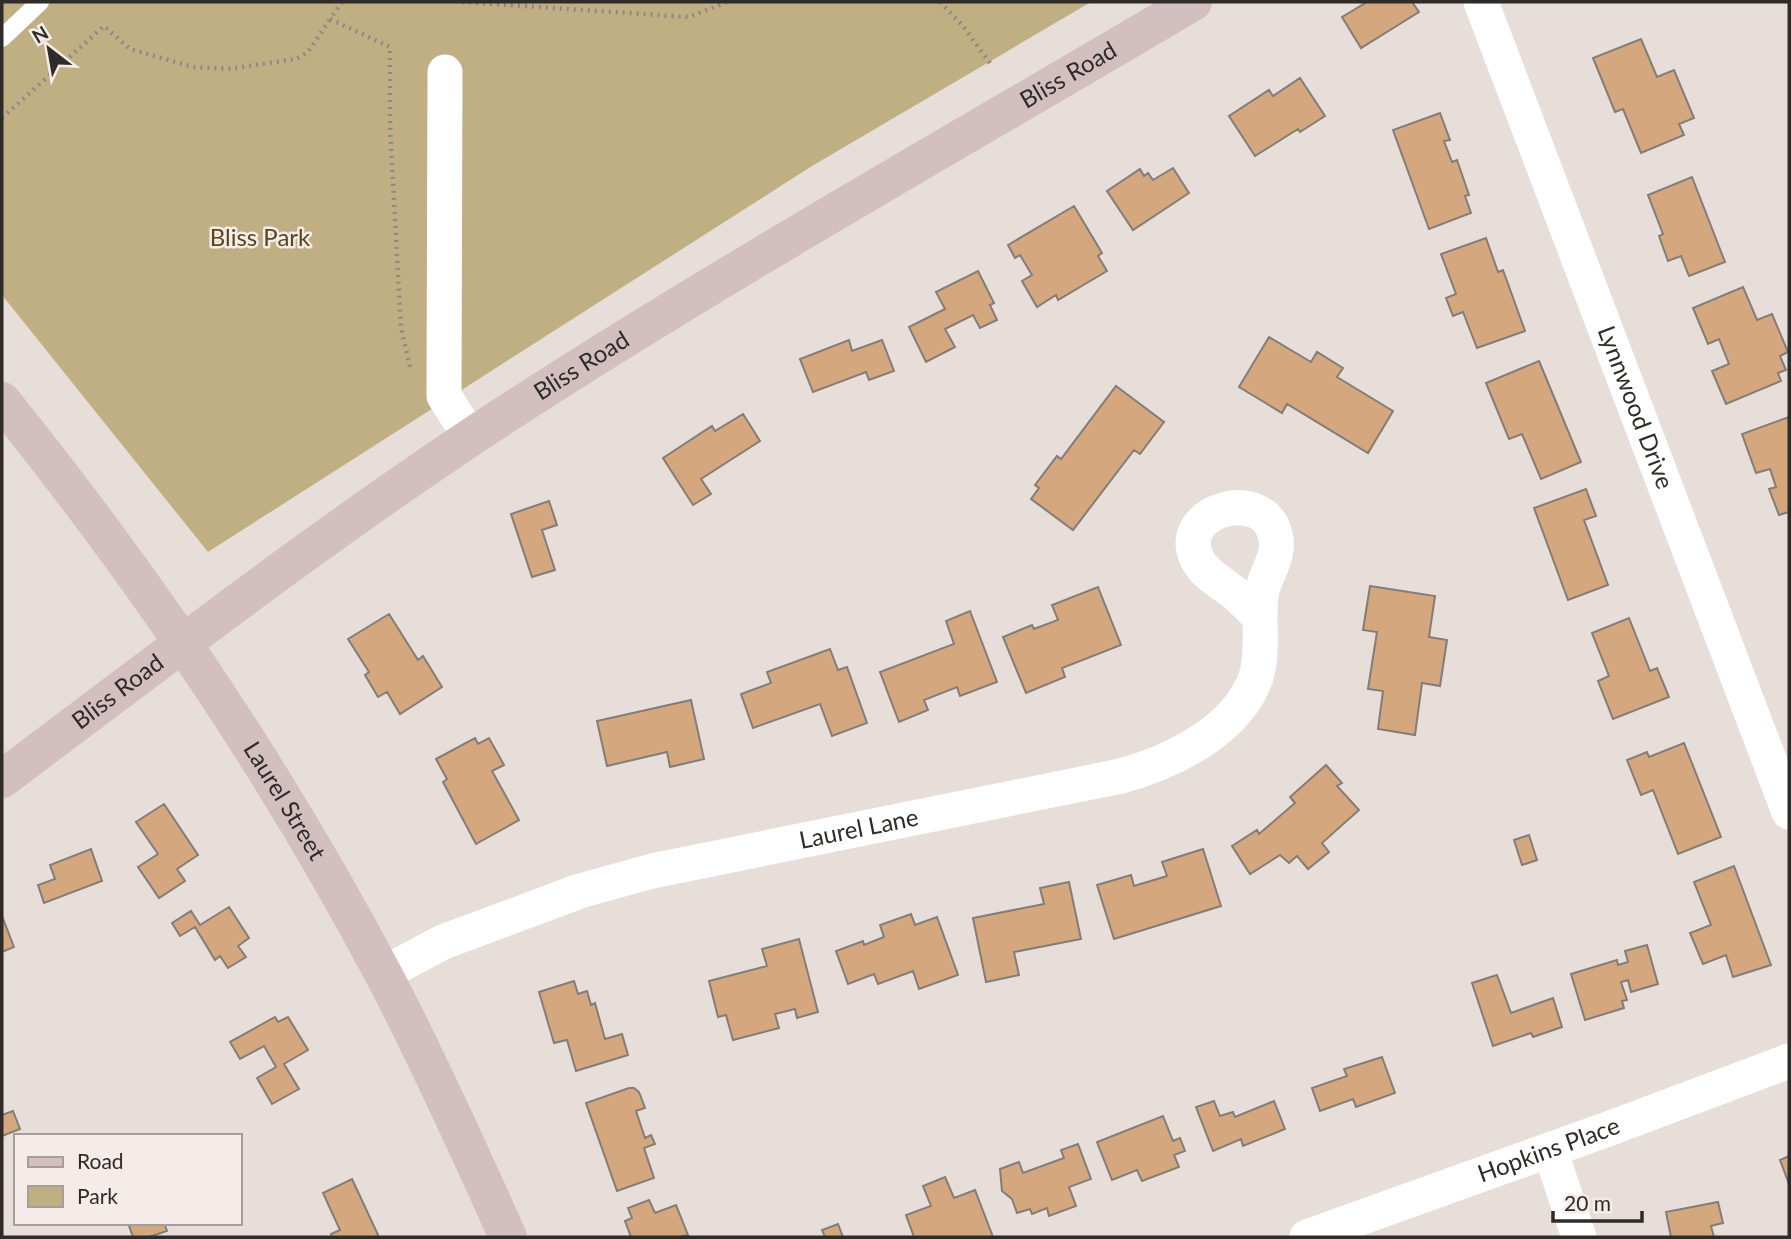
<svg xmlns="http://www.w3.org/2000/svg" width="1791" height="1239" viewBox="0 0 1791 1239" font-family="Lato,sans-serif">
<style>
.green{fill:#c0af83}
.building{fill:#d4a77e;stroke:#847d77;stroke-width:2}
.lines{fill:none;stroke-linecap:round;stroke-linejoin:round}
.path{stroke:#8f8986;stroke-width:4.5;stroke-dasharray:2 5;stroke-linecap:butt}
.lane{stroke:#fff;stroke-width:18}
.street{stroke:#fff;stroke-width:35}
.secondary{stroke:#d3bfc0;stroke-width:38}
.labels{text-anchor:middle;stroke-width:5;stroke-linejoin:round;paint-order:stroke}
.street-label{font-size:24px;fill:#2e2b29;stroke:#f5ebe8}
.park-label{font-size:24px;fill:#57471c;stroke:#f5ebe8}
</style>
<rect width="100%" height="100%" fill="#e7deda"/>
<path class="green" d="M2 2H1091L812 166 208 552 2 295Z"/>
<path class="building" d="M1367 2H1412L1419 12 1361 48 1342 17Z
M1641 39 1657 77 1674 70 1694 118 1679 124 1684 135 1641 153 1623 109 1615 112 1593 58Z
M1300 78 1325 116 1300 132 1298 129 1255 156 1229 116 1269 90 1273 96Z
M1440 113 1450 140 1444 141 1452 162 1457 160 1469 195 1465 196 1471 213 1429 229 1393 130Z
M1173 168 1189 193 1133 230 1107 191 1140 169 1144 176 1148 173 1153 180Z
M1692 177 1725 262 1689 276 1681 256 1668 261 1659 236 1663 234 1648 195Z
M1074 206 1102 253 1098 256 1107 271 1058 300 1056 295 1037 307 1022 281 1032 275 1020 255 1015 258 1008 245Z
M1486 238 1498 272 1503 270 1525 331 1477 348 1463 312 1453 316 1446 298 1456 294 1441 254Z
M978 271 994 303 990 305 997 320 980 328 973 315 945 329 955 347 926 362 909 327 945 309 936 292Z
M1743 287 1757 320 1772 314 1788 352 1780 356 1786 370 1778 373 1781 381 1726 404 1712 371 1729 364 1719 339 1708 344 1693 308Z
M1269 337 1311 362 1317 352 1343 368 1337 377 1393 411 1368 453 1287 404 1282 413 1239 387Z
M849 340 852 351 882 340 894 371 869 380 866 372 813 392 800 359Z
M1539 361 1581 462 1541 479 1522 434 1509 439 1486 383Z
M1116 386 1164 422 1140 454 1134 450 1073 530 1031 499 1039 488 1035 485 1057 456 1061 459Z
M743 414 760 441 701 479 711 494 693 505 663 458 712 426 715 431Z
M1789 417V512L1779 515 1769 489 1776 487 1770 469 1756 473 1742 434Z
M1586 489 1596 516 1584 520 1608 585 1568 600 1534 508Z
M549 501 557 525 542 530 555 570 532 577 511 514Z
M1370 586 1435 596 1429 637 1447 640 1440 686 1422 683 1415 735 1378 729 1383 691 1368 689 1377 632 1363 630Z
M1098 587 1121 645 1062 668 1065 677 1026 693 1003 637 1032 625 1034 629 1058 620 1052 605Z
M970 611 997 682 960 696 957 687 924 700 928 710 899 722 880 672 954 644 946 621Z
M389 614 418 660 423 656 442 687 400 714 387 692 378 697 365 675 369 672 348 639Z
M1629 618 1650 671 1657 668 1669 697 1613 719 1598 681 1609 676 1592 633Z
M830 649 838 670 847 667 867 723 832 736 820 704 753 728 741 694 771 683 767 672Z
M691 700 704 759 670 767 667 752 607 766 597 721Z
M475 738 478 744 489 738 504 765 492 771 519 820 476 844 443 782 447 779 436 759Z
M1684 743 1721 837 1678 854 1653 790 1641 795 1627 760 1647 752 1649 757Z
M1326 765 1342 783 1337 786 1359 810 1322 843 1329 852 1308 869 1297 856 1289 863 1280 855 1250 874 1232 846 1257 830 1259 834 1295 803 1290 797Z
M164 804 198 855 177 869 185 881 159 898 138 867 158 854 136 822Z
M1529 835 1537 860 1522 865 1514 840Z
M91 849 102 881 44 903 38 885 55 879 50 865Z
M1203 849 1221 906 1114 939 1097 885 1131 875 1134 886 1167 876 1162 862Z
M1734 866 1771 965 1733 977 1726 955 1703 964 1690 933 1711 925 1694 882Z
M1069 882 1081 939 1014 952 1019 975 986 982 973 918 1044 904 1040 888Z
M229 907 249 938 238 946 246 957 228 968 220 956 215 960 195 927 180 936 172 923 191 911 200 925Z
M911 914 915 925 937 917 958 975 919 989 913 971 878 984 874 974 848 984 836 951 863 941 864 945 884 937 880 925Z
M2 916 14 947 2 952Z
M799 939 818 1012 797 1018 795 1009 775 1014 779 1028 733 1040 726 1015 718 1017 709 981 767 966 762 949Z
M1647 945 1658 984 1631 992 1628 980 1621 982 1627 1000 1622 1001 1624 1008 1585 1020 1571 974 1617 960 1618 965 1628 962 1625 951Z
M1497 975 1511 1013 1553 998 1562 1027 1533 1037 1531 1033 1493 1046 1472 983Z
M574 981 578 994 587 991 591 1005 595 1003 605 1039 622 1034 628 1055 576 1071 567 1040 554 1043 539 992Z
M275 1017 278 1022 288 1017 308 1050 284 1064 299 1089 272 1104 257 1078 276 1067 264 1046 240 1059 230 1042Z
M1382 1057 1395 1093 1356 1107 1353 1099 1320 1111 1312 1088 1347 1076 1344 1069Z
M629 1088H634L639 1092 645 1108 636 1111 645 1138 651 1135 655 1144 644 1148 654 1178 617 1191 586 1103Z
M1214 1101 1220 1116 1233 1112 1235 1117 1274 1101 1285 1129 1243 1146 1241 1139 1213 1151 1196 1107Z
M13 1111 20 1129 2 1136V1115Z
M1163 1116 1173 1141 1180 1138 1185 1151 1174 1155 1179 1167 1142 1181 1137 1170 1112 1180 1097 1142Z
M1078 1144 1091 1179 1069 1187 1076 1206 1049 1216 1047 1208 1032 1214 1030 1209 1017 1213 1012 1199 1002 1191 1000 1169 1019 1162 1023 1173 1064 1158 1061 1150Z
M1789 1156V1184L1780 1160Z
M945 1177 954 1198 975 1190 993 1237H914L906 1215 931 1206 923 1186Z
M352 1179 379 1237H332L331 1234 340 1230 323 1193Z
M649 1200 655 1213 676 1205 688 1235 680 1237H631L625 1221 632 1218 628 1208Z
M1718 1202 1723 1223 1711 1226 1714 1237H1671L1666 1212Z
M128 1223H164L167 1231 149 1237H133Z
M838 1224 843 1237H825L822 1230Z"/>
<g class="lines">
<path class="path" d="M342 2 330 19 390 47V127L401 328 410 367
M462 2 689 17 727 2
M940 2 963 26 990 63
M2 118 104 26 130 49 193 67 228 69 296 59 308 52 330 19"/>
<path class="lane" d="M2 38 40 2"/>
<g class="street">
<path id="s1" d="M1481 2 1789 812"/>
<path d="M445 72 444 396 471 438"/>
<path id="s2" d="M383 974 443 942 580 891 652 871 1121 776C1172 762 1237 731 1256 677 1262 658 1260 636 1260 617 1252 610 1245 602 1237 595 1224 584 1205 575 1197 559 1174 511 1262 485 1275 534 1281 554 1267 572 1262 590 1260 599 1260 608 1260 617"/>
<path d="M1550 1150 1579 1237"/>
<path id="s3" d="M1307 1237 1608 1129 1789 1061"/>
</g>
<g class="secondary">
<path id="s4" d="M2 401C148 582 280 777 388 983 431 1066 470 1152 508 1237"/>
<path id="s5" d="M2 779C166 656 329 530 500 418 726 271 962 139 1193 2"/>
</g>
</g>
<g class="labels">
<g class="street-label">
<text dy="8" stroke="none"><textPath href="#s5" startOffset="1279">Bliss Road</textPath></text>
<text dy="8" stroke="none"><textPath href="#s5" startOffset="712">Bliss Road</textPath></text>
<text dy="8" stroke="none"><textPath href="#s1" startOffset="434">Lynnwood Drive</textPath></text>
<text dy="8" stroke="none"><textPath href="#s5" startOffset="145">Bliss Road</textPath></text>
<text dy="8" stroke="none"><textPath href="#s4" startOffset="490">Laurel Street</textPath></text>
<text dy="8" stroke="none"><textPath href="#s2" startOffset="500">Laurel Lane</textPath></text>
<text dy="8" stroke="none"><textPath href="#s3" startOffset="257">Hopkins Place</textPath></text>
</g>
<g class="park-label">
<text x="260" y="246">Bliss Park</text>
</g>
</g>
<rect width="1791" height="1239" fill="none" stroke="#2e2b29" stroke-width="7"/>
<rect x="14" y="1134" width="228" height="91" fill="#f5ebe8" stroke="#a59e9c" stroke-width="2"/>
<rect x="28" y="1157" width="35" height="10" fill="#d3bfc0" stroke="#a59e9c" stroke-width="2"/>
<text x="77" y="1169" font-size="21" fill="#2e2b29">Road</text>
<rect x="28" y="1186" width="35" height="21" fill="#c0af83" stroke="#a59e9c" stroke-width="2"/>
<text x="77" y="1204" font-size="21" fill="#2e2b29">Park</text>
<g transform="translate(49 49) rotate(329)" stroke="#f5ebe8" stroke-width="5" paint-order="stroke">
<path d="M0-5L12 26L0 18L-12 26Z" fill="#2e2b29"/>
<text y="-10" font-size="19" font-weight="bold" text-anchor="middle" fill="#2e2b29">N</text>
</g>
<path d="M1553 1211v10h89v-10" fill="none" stroke="#2e2b29" stroke-width="3.5"/>
<text x="1564" y="1211" font-size="21" fill="#2e2b29" stroke="#f5ebe8" stroke-width="5" paint-order="stroke">20 m</text>
</svg>
